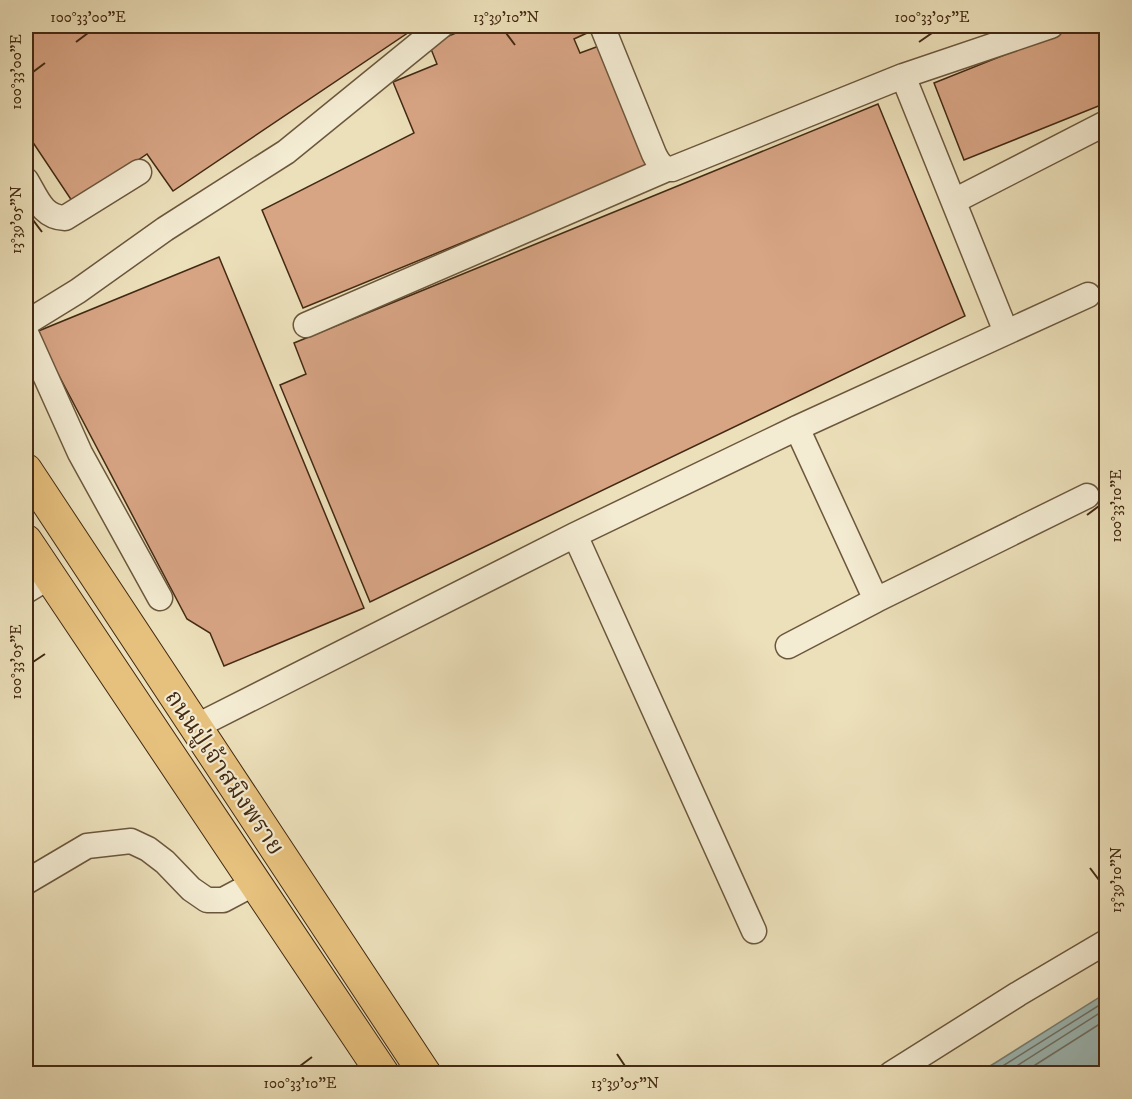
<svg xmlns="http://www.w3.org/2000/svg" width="1132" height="1099" viewBox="0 0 1132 1099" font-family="'IM FELL DW Pica','Noto Serif Thai',serif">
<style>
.water{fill:#9cbbb9;stroke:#788176;stroke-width:1.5}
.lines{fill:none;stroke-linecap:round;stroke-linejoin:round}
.shore{stroke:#6f7266;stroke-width:1.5}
.building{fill:#d7a484;stroke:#422912;stroke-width:1.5}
.minor-casing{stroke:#6c573c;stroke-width:27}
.major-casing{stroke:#422912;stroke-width:34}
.minor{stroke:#f3ebd2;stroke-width:24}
.major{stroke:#e6c07d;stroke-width:32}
.ticks{fill:none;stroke:#422912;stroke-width:2}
.labels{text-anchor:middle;stroke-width:4.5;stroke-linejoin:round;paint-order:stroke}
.street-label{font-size:24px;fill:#422912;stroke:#f3ebd2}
.neatline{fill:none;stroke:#422912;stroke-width:2}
.ticks-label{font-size:15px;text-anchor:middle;fill:#422912}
</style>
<rect width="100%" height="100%" fill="#ece0ba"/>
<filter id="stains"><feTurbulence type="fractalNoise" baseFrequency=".00333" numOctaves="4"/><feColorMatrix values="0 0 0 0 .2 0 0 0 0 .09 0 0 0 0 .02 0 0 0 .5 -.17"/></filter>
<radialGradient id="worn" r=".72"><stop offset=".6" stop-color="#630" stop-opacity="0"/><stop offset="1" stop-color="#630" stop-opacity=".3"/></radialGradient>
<path class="water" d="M1106 993V1073H978L995 1063Z"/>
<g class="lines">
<path class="shore" d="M990 1074 1106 1001
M1004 1074 1106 1009
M1021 1074 1106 1020"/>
</g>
<path class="building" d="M26 26H418L173 191 147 154 74 204 26 132Z
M473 26H584L587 33 574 39 580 53 599 46 649 166 303 308 262 210 414 133 393 82 437 64 429 44Z
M1077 26H1106V103L964 160 934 83Z
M878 104 965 316 370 602 280 385 306 374 294 343Z
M219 257 364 608 224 666 210 633 187 619 36 332Z"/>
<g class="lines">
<g class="minor-casing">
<path id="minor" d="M602 26 654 154C658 162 662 169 672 169L903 76 1051 26
M903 76 1006 332
M26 180C37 198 42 217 65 218L139 172
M954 201 1106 123
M26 323 78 291 165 229 286 152 441 26
M306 325 667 169
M26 333 80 453 160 598
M797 428 876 600
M575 535 754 931
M26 591 49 577
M788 646 876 600 1087 496
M195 727 575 535 797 428 1088 295
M26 882 87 846 131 841 148 849 165 862 191 889 207 900H223L255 883
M891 1074 1018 994 1106 942"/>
</g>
<g class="major-casing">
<path id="major" d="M26 470 425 1074
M26 541 383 1074"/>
</g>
<use href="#minor" class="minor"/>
<use href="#major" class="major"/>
</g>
<path class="ticks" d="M506 33 515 45M76 42 88 33M919 42 932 33M33 72 45 63M33 220 42 232M1087 515 1099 506M33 662 45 654M1090 868 1099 880M617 1054 625 1066M300 1066 312 1057"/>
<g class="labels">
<g class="street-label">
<text transform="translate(225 772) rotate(56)" y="8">ถนนปู่เจ้าสมิงพราย</text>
</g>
</g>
<rect width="1132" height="1099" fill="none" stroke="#ece0ba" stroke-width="66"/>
<rect x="33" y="33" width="1066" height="1033" class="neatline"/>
<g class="ticks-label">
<text x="88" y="22">100°33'00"E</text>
<text x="506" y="22">13°39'10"N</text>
<text x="932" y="22">100°33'05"E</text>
<text transform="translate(16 72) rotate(-90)" y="5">100°33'00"E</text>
<text transform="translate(16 220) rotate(-90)" y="5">13°39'05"N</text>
<text transform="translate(1116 506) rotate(-90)" y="5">100°33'10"E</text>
<text transform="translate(16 662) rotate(-90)" y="5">100°33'05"E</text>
<text transform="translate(1116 880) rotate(-90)" y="5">13°39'10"N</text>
<text x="300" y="1088">100°33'10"E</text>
<text x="625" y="1088">13°39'05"N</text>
</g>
<rect width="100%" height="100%" filter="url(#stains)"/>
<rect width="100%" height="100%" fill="url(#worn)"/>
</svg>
